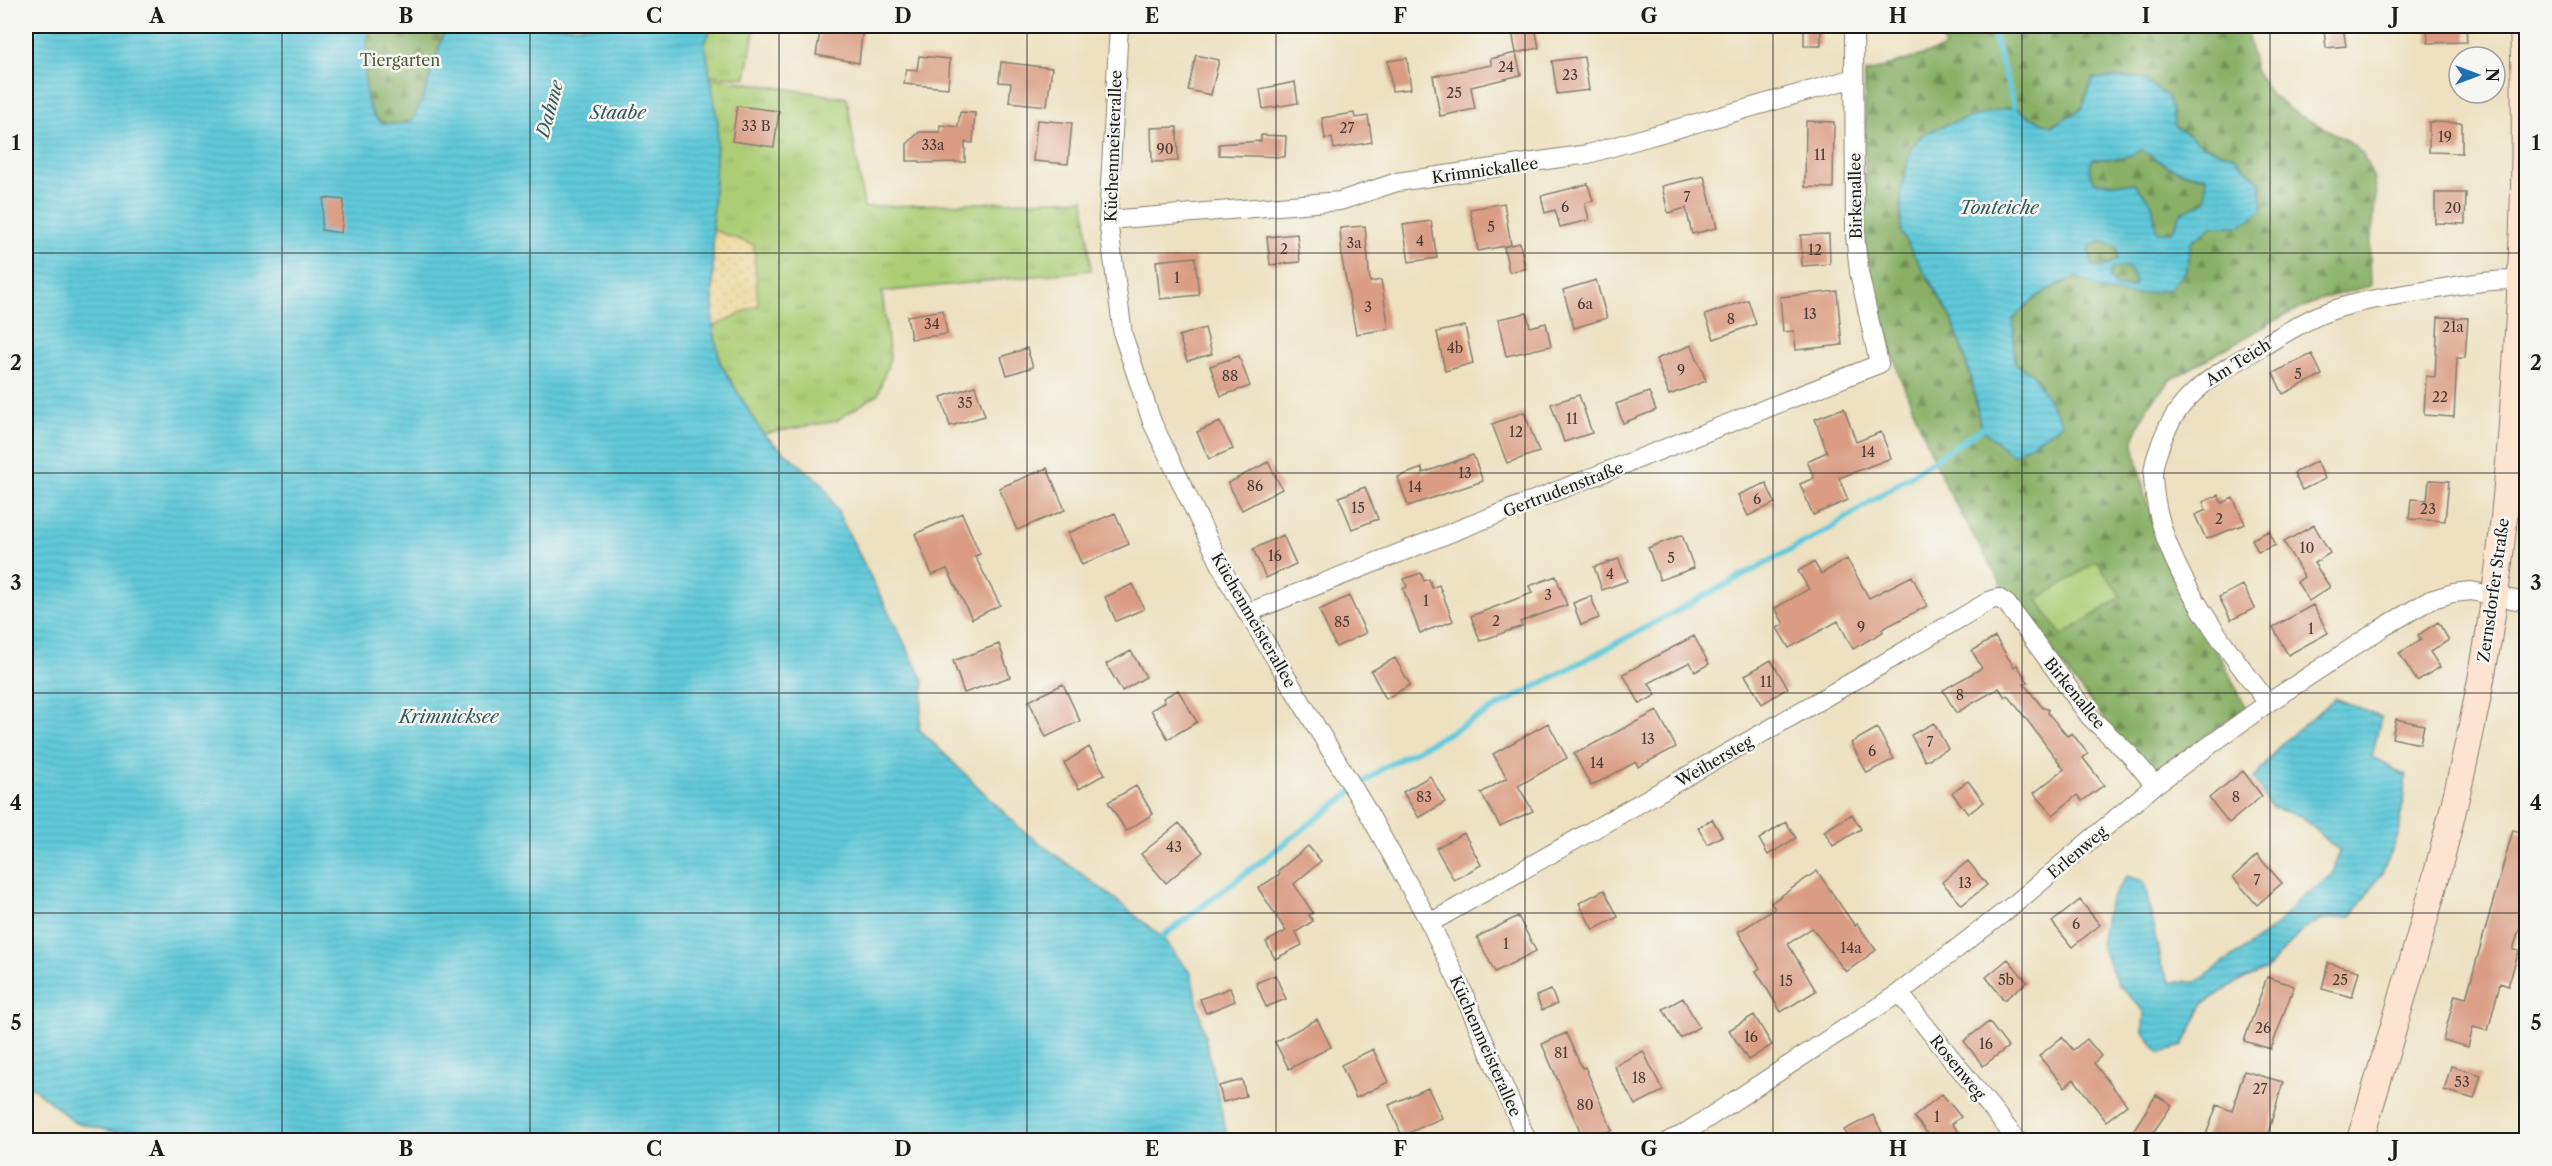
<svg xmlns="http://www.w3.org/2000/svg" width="2552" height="1166" viewBox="0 0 2552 1166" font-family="'Libre Caslon Text',serif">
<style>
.grass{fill:url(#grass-tufts);stroke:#647448;stroke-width:1.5}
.forest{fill:url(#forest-firs);stroke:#526641;stroke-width:1.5;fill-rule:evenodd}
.sand{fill:url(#sand-dots);stroke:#857b5d;stroke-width:1.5}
.pitch{fill:#accd75;stroke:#647448;stroke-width:1.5}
.water{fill:url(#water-rules);stroke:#3e727b;stroke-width:1.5;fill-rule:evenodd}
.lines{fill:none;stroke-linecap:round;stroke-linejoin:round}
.stream{stroke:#5fc9da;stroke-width:6}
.building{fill:#da9c82}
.street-casing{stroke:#847e6e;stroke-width:20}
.secondary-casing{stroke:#847e6e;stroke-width:28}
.street{stroke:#fff;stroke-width:18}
.secondary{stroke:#fde4d1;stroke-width:26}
.grid{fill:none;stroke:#1c1c1c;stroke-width:1.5;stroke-opacity:0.55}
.labels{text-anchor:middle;stroke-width:5;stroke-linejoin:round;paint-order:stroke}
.number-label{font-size:14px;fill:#4c3c36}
.park-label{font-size:16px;fill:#4e5a3b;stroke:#f6f6f2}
.street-label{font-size:16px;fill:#1c1c1c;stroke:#f6f6f2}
.water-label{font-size:18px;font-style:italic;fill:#33595e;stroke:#f6f6f2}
.neatline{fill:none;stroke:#1c1c1c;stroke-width:2}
.grid-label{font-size:20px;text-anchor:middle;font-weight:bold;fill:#1c1c1c}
</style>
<defs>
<pattern id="grass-tufts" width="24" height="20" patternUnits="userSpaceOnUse" patternTransform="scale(1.5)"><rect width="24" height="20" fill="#accd75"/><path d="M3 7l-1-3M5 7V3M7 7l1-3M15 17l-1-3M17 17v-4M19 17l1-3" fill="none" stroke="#93af65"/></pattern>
<pattern id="forest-firs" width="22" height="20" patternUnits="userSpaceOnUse" patternTransform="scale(1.5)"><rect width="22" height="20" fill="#89b066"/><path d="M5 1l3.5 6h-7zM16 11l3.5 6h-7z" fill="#6f8e53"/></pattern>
<pattern id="sand-dots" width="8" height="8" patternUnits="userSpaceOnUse" patternTransform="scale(1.5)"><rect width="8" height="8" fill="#eeda9e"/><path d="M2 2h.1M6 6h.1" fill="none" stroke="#ccba88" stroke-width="1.8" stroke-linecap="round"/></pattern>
<pattern id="water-rules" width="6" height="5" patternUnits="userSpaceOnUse" patternTransform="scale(1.5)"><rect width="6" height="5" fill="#5fc9da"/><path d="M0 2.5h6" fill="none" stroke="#52acba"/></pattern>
</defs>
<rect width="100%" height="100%" fill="#f6f6f2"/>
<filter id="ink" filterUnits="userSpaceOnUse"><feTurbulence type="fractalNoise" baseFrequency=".0167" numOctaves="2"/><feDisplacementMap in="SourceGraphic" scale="12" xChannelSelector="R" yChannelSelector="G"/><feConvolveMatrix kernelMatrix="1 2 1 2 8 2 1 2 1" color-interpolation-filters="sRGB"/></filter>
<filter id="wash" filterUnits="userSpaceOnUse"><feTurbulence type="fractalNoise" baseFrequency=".008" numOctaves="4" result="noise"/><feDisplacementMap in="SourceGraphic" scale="24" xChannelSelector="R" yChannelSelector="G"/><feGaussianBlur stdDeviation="1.35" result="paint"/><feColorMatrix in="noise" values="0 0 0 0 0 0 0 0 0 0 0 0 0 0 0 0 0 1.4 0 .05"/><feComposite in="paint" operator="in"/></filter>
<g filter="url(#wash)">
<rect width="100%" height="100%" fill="#ede1c1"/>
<path class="grass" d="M712 26H755L746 78 709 75 705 43Z
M708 77 847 98 864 207 1084 199 1091 270 882 292 890 358 878 394 836 421 763 434 720 363 713 327V212L718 123Z"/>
<path class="forest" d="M369 26H446L423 98 412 121C403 123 392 126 383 123 356 114 367 48 369 26Z
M1938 26H2246L2255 70 2271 95 2295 113 2345 139 2363 154 2373 177 2376 195 2370 251 2371 286 2324 298 2283 316 2170 380 2148 406 2133 440 2145 497 2165 546 2246 708 2148 775 2010 599 1946 487 1899 375 1865 257V73L1945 48ZM2093 78H2141L2168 97 2174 126 2204 146 2234 156 2241 226H2214L2191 241 2186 270 2135 295 2105 292 2078 277C2051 287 2031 297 2013 320L2015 364 1981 429 1972 381 1952 318 1928 279 1901 192 1911 148 1923 134 2014 106 2030 117 2052 126 2082 109Z
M2142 149C2162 165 2181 175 2207 177V201L2182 212 2172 232H2157L2152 204 2094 182 2089 171 2092 159 2123 158Z
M2103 241 2117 248 2118 259 2103 268 2092 266 2089 247Z
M2127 267 2136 280 2133 286 2118 287 2109 278 2111 269Z"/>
<path class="sand" d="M713 230 754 245 758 305 713 327Z"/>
<path class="pitch" d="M2097 561 2121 597 2062 636 2038 600Z"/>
<path class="water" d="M26 26H369C367 48 356 114 384 123 393 126 403 123 412 121L423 98 446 26H712L705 43 718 123 713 212V326L720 363 763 434 824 485 924 682 919 729 1023 831 1106 892 1162 937 1191 974 1228 1140H147L74 1122 26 1082Z
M2093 78H2141L2168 97 2175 126 2204 146 2234 156 2260 182 2263 209 2241 226H2214L2191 241 2186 270 2168 290 2135 295 2105 292 2077 277C2051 287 2031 297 2013 320L2015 364 2033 374 2063 424 2013 455 1981 429 1972 381 1952 318 1901 233V192L1911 148 1923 134 1953 122 2014 106 2030 117 2052 126 2082 109ZM2142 150C2163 165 2181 174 2206 177V201L2182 212 2172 232H2157L2152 204 2135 184 2094 182 2089 171 2092 159 2123 158ZM2103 241 2117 248 2118 259 2103 268 2092 266 2089 247ZM2127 267 2136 280 2133 286 2118 287 2109 278 2111 269Z
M2335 698 2381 717 2372 757 2406 776 2399 834 2382 873 2351 917 2322 919 2303 930 2265 970 2237 982 2203 1004 2183 1046 2159 1053 2143 1031 2144 1011 2118 984 2100 943 2110 900 2127 876 2144 881 2161 965 2170 982H2197L2276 926 2297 902 2333 874 2339 851 2301 816 2272 808 2254 779 2280 745Z"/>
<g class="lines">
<path class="stream" d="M1991 26 2014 106
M1162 937 1383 768 1826 531 1981 429"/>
</g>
<g id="blocks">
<path class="building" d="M821 26H863L859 63 816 55Z
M1511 26H1535L1539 48 1516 53Z
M1804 26H1821V46H1804Z
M2343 26 2346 46 2326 48 2324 29Z
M2427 26H2466L2467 42 2428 43Z
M1516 53 1521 75 1471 87 1475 109 1440 116 1433 76 1492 65 1490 59Z
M1196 55 1219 60 1211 95 1188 90Z
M919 56 950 59 948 88 904 84 906 69 917 70Z
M1584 57 1589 90 1557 94 1552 61Z
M1407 58 1411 89 1392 91 1388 61Z
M1001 62 1052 68 1047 106 1009 102 1011 83 999 82Z
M1295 82 1298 103 1263 109 1260 89Z
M737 106 779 111 774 147 732 141Z
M960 112 975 113 973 143 965 142V162L920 163V161H907V144L919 132H940V125L958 127Z
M1354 113 1355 118 1368 116 1372 142 1334 149 1332 138 1325 139 1322 118Z
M1037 120 1072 123 1068 164 1033 161Z
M1806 121 1834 122 1833 188 1805 187Z
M2429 122 2462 123V153L2429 152Z
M1177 127 1178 161 1152 162 1151 128Z
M1261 135 1286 136 1285 157 1219 155V144L1261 141Z
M1704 176 1717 228 1692 234 1686 208 1668 213 1662 186Z
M1588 184 1593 201 1585 203 1589 220 1560 227 1555 210 1545 213 1541 196Z
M2435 193H2466L2465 224 2435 223Z
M324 198 344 200 341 233 321 230Z
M1504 203 1511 245 1520 243 1525 269 1509 272 1504 247 1511 245 1478 251 1470 209Z
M1431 221 1437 258 1409 262 1403 225Z
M1365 226 1370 282 1381 280 1389 329 1356 334 1342 259 1340 228Z
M1297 234 1300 262 1270 265 1267 237Z
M1829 234 1830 264 1802 266 1801 235Z
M1195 257 1199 295 1160 299 1156 261Z
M1596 280 1607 318 1574 328 1563 290Z
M1837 291 1842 345 1796 350 1794 331 1783 332 1780 297Z
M1748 300 1756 324 1714 339 1705 315Z
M943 310 947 334 911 339 907 316Z
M1527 313 1530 327 1546 323 1551 346 1506 356 1498 319Z
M2438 317 2468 318 2465 358H2457L2454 417 2424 415 2426 376 2435 377Z
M1465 326 1473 363 1445 371 1437 332Z
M1205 328 1212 354 1187 361 1179 336Z
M1692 345 1706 381 1669 395 1656 359Z
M1027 348 1033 367 1007 375 1001 357Z
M2312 354 2322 375 2283 394 2273 373Z
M1239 356 1250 386 1221 396 1210 366Z
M975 386 985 416 950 426 941 397Z
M1649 392 1656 410 1623 423 1616 404Z
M1579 395 1592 433 1564 442 1551 404Z
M1844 408 1856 442 1881 432 1891 458 1839 478 1848 500 1813 515 1800 484 1814 478 1807 461 1827 452 1815 419Z
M1524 412 1539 452 1507 463 1492 424Z
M1220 422 1233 449 1209 459 1197 432Z
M1473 455 1483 481 1408 506 1398 477 1422 468 1423 473Z
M2317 461 2325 479 2302 490 2294 473Z
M1268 462 1282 489 1242 510 1228 483Z
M1047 468 1065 510 1017 530 999 488Z
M2429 480 2449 481 2445 521 2409 519 2411 499 2427 500Z
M1766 483 1775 503 1748 516 1738 495Z
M1365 487 1378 519 1352 529 1339 497Z
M2218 495 2222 503 2233 498 2245 524 2206 539 2195 515 2206 510 2203 502Z
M962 513 980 554 975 556 1000 605 972 619 947 569 932 575 915 534Z
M1115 513 1129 544 1082 565 1068 533Z
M2314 525 2330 553 2314 563 2330 587 2309 601 2297 582 2304 577 2284 542Z
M2269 531 2276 545 2258 552 2252 539Z
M1283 535 1296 564 1266 578 1253 549Z
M1682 535 1694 568 1660 580 1648 548Z
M1619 559 1627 581 1602 590 1594 567Z
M1847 559 1869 598 1912 576 1927 606 1882 629 1883 632 1853 649 1838 621 1789 648 1777 628 1784 624 1775 608 1809 589 1798 571 1814 562 1821 574Z
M1421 573 1424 581 1429 579 1432 588 1439 585 1453 621 1420 633 1403 589 1407 587 1404 579Z
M1556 576 1567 605 1520 622 1522 626 1480 641 1471 616 1532 593 1529 586Z
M1133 584 1144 609 1116 621 1105 597Z
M2243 585 2255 608 2231 620 2219 597Z
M1349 596 1366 633 1336 647 1319 610Z
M1591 596 1599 618 1581 625 1573 603Z
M2313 605 2328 633 2288 655 2273 627Z
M2438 622 2449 640 2430 652 2440 667 2417 681 2399 653 2421 640 2418 635Z
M1694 636 1709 664 1695 672 1690 662 1649 683 1656 695 1640 704 1623 674Z
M1995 637 2014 667 2017 665 2028 682 2024 684 2043 708 2048 709V713L2067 736 2072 733 2088 754 2083 758 2104 785 2082 801 2077 795 2053 815 2034 793 2064 769 2008 695 2005 697 1999 688 1956 713 1943 690 1982 668 1972 651Z
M999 644 1010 677 964 693 953 661Z
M1131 651 1146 677 1122 691 1106 664Z
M1395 658 1410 685 1386 699 1371 671Z
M1771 660 1788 688 1762 704 1745 675Z
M1063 684 1080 721 1046 737 1029 701Z
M1178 690 1197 722 1168 739 1151 710 1165 702 1163 698Z
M1657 711 1676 747 1638 767 1636 762 1591 786 1574 754Z
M2396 719 2424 725 2420 744 2392 738Z
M1548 723 1567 758 1518 786 1533 811 1500 826 1481 793 1507 778 1493 754Z
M1934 723 1948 749 1925 761 1911 735Z
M1877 728 1894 759 1867 773 1851 743Z
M1089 747 1105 774 1079 789 1064 763Z
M2243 771 2262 796 2229 823 2209 798Z
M1430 776 1445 802 1419 818 1403 792Z
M1968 781 1984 802 1968 814 1952 793Z
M1136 786 1153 814 1126 831 1108 802Z
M1852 814 1861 829 1833 846 1824 831Z
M1712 819 1722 836 1707 844 1698 828Z
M1786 822 1796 838 1768 855 1759 839Z
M1179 823 1203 852 1166 883 1141 854Z
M2513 830 2526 833V908L2513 950 2519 951 2508 986 2500 983 2488 1031 2473 1027 2468 1047 2443 1040 2455 995 2466 998Z
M1464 833 1481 865 1454 880 1436 848Z
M1308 846 1321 861 1294 884 1313 913 1309 915 1313 921 1296 932 1302 945 1275 959 1266 942 1286 931 1258 888 1280 874 1278 871Z
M2257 855 2282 883 2257 905 2233 877Z
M1968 861 1987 885 1962 905 1942 882Z
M1817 871 1855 926 1857 924 1876 950 1846 972 1812 928 1788 944 1816 991 1781 1012 1756 971 1760 968 1738 932 1775 909 1771 903Z
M1604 890 1618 917 1593 930 1579 903Z
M2080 900 2100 925 2072 947 2052 922Z
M1518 916 1536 951 1495 972 1477 937Z
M2008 959 2027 982 2004 1000 1986 977Z
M2328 963 2359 971 2352 997 2322 989Z
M1275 975 1286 999 1266 1007 1256 983Z
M2267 977 2294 986 2271 1049 2244 1041Z
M1230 988 1235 1001 1206 1013 1200 999Z
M1551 990 1557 1004 1542 1010 1536 996Z
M1683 998 1699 1027 1680 1038 1663 1009Z
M1754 1015 1772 1045 1748 1060 1729 1030Z
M1317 1019 1331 1047 1289 1069 1275 1042Z
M1989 1022 2008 1047 1983 1066 1964 1041Z
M1566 1033 1582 1068 1585 1067 1612 1130 1590 1140H1584L1542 1044Z
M2062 1037 2073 1050 2087 1039 2101 1056 2094 1063 2127 1105 2106 1121 2074 1079 2065 1087 2039 1056Z
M1373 1049 1388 1082 1356 1098 1341 1065Z
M1643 1051 1663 1091 1635 1105 1614 1066Z
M2451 1066 2481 1075 2474 1099 2444 1090Z
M2244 1071 2283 1082 2266 1140H2204L2217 1105 2232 1111Z
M1242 1080 1246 1096 1223 1102 1219 1086Z
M1428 1088 1442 1118 1402 1136 1389 1105Z
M1942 1094 1961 1117 1952 1124 1966 1140H1933L1914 1117Z
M2156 1095 2172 1105 2148 1140 2133 1131Z
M1873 1115 1886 1140H1849L1844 1130Z"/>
</g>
</g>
<g filter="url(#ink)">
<use href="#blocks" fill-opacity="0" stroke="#847e6e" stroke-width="1.5"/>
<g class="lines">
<g class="street-casing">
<path id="street" d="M1119 26 1108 220 1123 335 1152 422 1229 582 1369 814 1430 923 1463 992 1527 1140
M1108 220 1340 201 1397 182 1588 154 1854 78
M1247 613 1879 364 1859 272 1855 235 1854 26
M2268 703C2219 637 2157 562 2153 476 2153 467 2156 457 2159 449 2176 393 2218 373 2265 345 2282 335 2299 324 2317 316 2352 301 2393 296 2431 290 2462 285 2491 279 2521 280
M1430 923 1864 675 1989 601 1998 598 2007 604 2090 717 2129 754 2155 785
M1899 993 2017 1140
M1670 1140 1682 1135 1899 993 2016 903 2155 785 2268 703 2382 628 2430 600 2453 593 2471 591 2526 602"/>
</g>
<g class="secondary-casing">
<path id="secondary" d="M2360 1140C2414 961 2469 780 2495 594 2507 507 2513 420 2518 333 2524 230 2527 128 2523 26"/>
</g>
<use href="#street" class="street"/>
<use href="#secondary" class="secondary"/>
</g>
</g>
<path class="grid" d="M282 26V1140M530 26V1140M779 26V1140M1027 26V1140M1276 26V1140M1525 26V1140M1773 26V1140M2022 26V1140M2270 26V1140M26 253H2526M26 473H2526M26 693H2526M26 913H2526"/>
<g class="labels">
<g class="number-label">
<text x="1506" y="72">24</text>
<text x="1570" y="80">23</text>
<text x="1454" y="98">25</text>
<text x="756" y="131">33 B</text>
<text x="1347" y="133">27</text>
<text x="2445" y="142">19</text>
<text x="933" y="150">33a</text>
<text x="1165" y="154">90</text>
<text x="1820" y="160">11</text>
<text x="1687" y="202">7</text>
<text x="1565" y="212">6</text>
<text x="2453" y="213">20</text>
<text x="1491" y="232">5</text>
<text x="1420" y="246">4</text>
<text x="1354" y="248">3a</text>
<text x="1284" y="254">2</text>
<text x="1815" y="255">12</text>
<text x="1177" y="283">1</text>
<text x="1585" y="309">6a</text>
<text x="1368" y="312">3</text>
<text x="1810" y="319">13</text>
<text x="1731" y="324">8</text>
<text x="932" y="329">34</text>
<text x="2453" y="332">21a</text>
<text x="1455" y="353">4b</text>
<text x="1681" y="375">9</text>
<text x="2298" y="379">5</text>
<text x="1230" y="381">88</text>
<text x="2440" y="402">22</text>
<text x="965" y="408">35</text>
<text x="1572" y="424">11</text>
<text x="1516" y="437">12</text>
<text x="1868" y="457">14</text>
<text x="1465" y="478">13</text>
<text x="1255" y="491">86</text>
<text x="1415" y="492">14</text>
<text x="1757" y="504">6</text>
<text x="1358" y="513">15</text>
<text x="2428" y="514">23</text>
<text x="2219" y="524">2</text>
<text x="2307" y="553">10</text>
<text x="1275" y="561">16</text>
<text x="1671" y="563">5</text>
<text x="1610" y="579">4</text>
<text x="1548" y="600">3</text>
<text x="1426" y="606">1</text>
<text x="1496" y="626">2</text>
<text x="1342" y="627">85</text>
<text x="1861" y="632">9</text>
<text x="2311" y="634">1</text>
<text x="1766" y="687">11</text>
<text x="1960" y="700">8</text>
<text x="1648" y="744">13</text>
<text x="1930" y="747">7</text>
<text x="1872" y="756">6</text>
<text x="1597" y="768">14</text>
<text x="1424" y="802">83</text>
<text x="2236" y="802">8</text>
<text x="1174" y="852">43</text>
<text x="2257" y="885">7</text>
<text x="1965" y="888">13</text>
<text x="2076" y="929">6</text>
<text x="1506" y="949">1</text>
<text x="1851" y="953">14a</text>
<text x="2006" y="985">5b</text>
<text x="2340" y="985">25</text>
<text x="1786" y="986">15</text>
<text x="2263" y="1033">26</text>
<text x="1751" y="1042">16</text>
<text x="1986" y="1049">16</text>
<text x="1561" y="1058">81</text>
<text x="1639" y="1083">18</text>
<text x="2462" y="1087">53</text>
<text x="2260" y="1094">27</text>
<text x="1585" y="1110">80</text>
<text x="1937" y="1122">1</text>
</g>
<g class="park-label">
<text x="400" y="66">Tiergarten</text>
</g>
<g class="street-label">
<text transform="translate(1113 146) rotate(-88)" y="6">Küchenmeisterallee</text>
<text transform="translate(1485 170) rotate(-8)" y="6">Krimnickallee</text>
<text transform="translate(1855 196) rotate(-91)" y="6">Birkenallee</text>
<text transform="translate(2238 362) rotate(-32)" y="6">Am Teich</text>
<text transform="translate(1563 489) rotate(-21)" y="6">Gertrudenstraße</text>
<text transform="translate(2493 590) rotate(-82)" y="6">Zernsdorfer Straße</text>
<text transform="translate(1254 620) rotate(60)" y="6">Küchenmeisterallee</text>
<text transform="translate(2075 693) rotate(51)" y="6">Birkenallee</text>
<text transform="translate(1714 761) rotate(-30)" y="6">Weihersteg</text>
<text transform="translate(2077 852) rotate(-40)" y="6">Erlenweg</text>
<text transform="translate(1486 1046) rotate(66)" y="6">Küchenmeisterallee</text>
<text transform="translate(1958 1067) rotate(51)" y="6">Rosenweg</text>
</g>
<g class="water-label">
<text transform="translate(550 109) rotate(-75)" y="6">Dahme</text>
<text x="618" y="119">Staabe</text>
<text x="1999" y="214">Tonteiche</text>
<text x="449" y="723">Krimnicksee</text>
</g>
</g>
<rect width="2552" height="1166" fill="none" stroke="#f6f6f2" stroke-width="66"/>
<g transform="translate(2477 75) rotate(90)"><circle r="28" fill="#f6f6f2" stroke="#9f9f9c" stroke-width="1.5"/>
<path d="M0-4.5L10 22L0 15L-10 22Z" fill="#1f6fb2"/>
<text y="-9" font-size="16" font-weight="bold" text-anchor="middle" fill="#1c1c1c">N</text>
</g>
<rect x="33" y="33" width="2486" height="1100" class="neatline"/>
<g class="grid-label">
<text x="157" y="23">A</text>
<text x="406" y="23">B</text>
<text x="654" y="23">C</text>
<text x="903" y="23">D</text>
<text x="1152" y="23">E</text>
<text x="1400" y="23">F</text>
<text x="1649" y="23">G</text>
<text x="1898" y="23">H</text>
<text x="2146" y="23">I</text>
<text x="2395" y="23">J</text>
<text x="16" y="150">1</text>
<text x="2536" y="150">1</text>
<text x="16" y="370">2</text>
<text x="2536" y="370">2</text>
<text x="16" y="590">3</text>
<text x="2536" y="590">3</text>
<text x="16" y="810">4</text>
<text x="2536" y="810">4</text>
<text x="16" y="1030">5</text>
<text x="2536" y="1030">5</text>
<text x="157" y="1156">A</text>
<text x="406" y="1156">B</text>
<text x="654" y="1156">C</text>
<text x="903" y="1156">D</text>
<text x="1152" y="1156">E</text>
<text x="1400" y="1156">F</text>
<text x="1649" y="1156">G</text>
<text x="1898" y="1156">H</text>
<text x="2146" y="1156">I</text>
<text x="2395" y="1156">J</text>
</g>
</svg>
